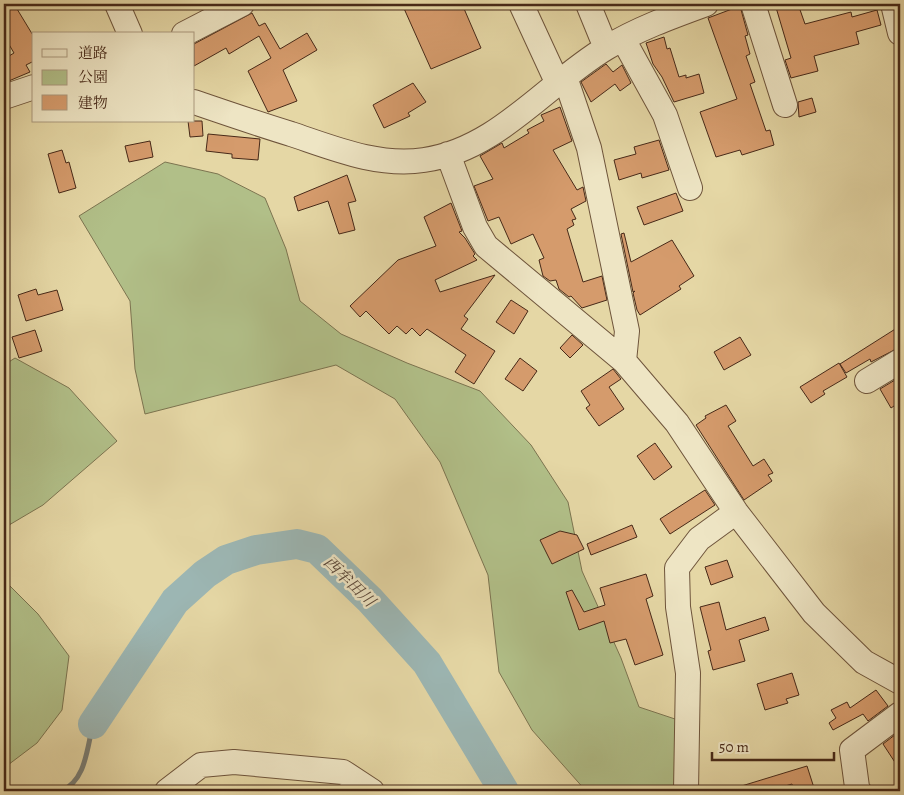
<svg xmlns="http://www.w3.org/2000/svg" width="904" height="795" viewBox="0 0 904 795" font-family="Alegreya,'Noto Serif JP',serif">
<style>
.green{fill:#b1bf88;stroke:#7c7450}
.lines{fill:none;stroke-linecap:round;stroke-linejoin:round}
.stream{stroke:#7a7e75;stroke-width:5}
.river{stroke:#9cb6b3;stroke-width:30}
.building{fill:#d59b6c;stroke:#472918}
.minor-casing{stroke:#6e543b;stroke-width:26}
.minor{stroke:#eee5c4;stroke-width:24}
.labels{text-anchor:middle;stroke-width:5;stroke-linejoin:round;paint-order:stroke}
.water-label{font-size:16px;font-style:italic;fill:#584537;stroke:#eee5c4}
</style>
<rect width="100%" height="100%" fill="#e5d7a5"/>
<filter id="stains"><feTurbulence type="fractalNoise" baseFrequency=".004" numOctaves="4"/><feColorMatrix values="0 0 0 0 .2 0 0 0 0 .09 0 0 0 0 .02 0 0 0 .5 -.17"/></filter>
<radialGradient id="worn" r=".72"><stop offset=".6" stop-color="#630" stop-opacity="0"/><stop offset="1" stop-color="#630" stop-opacity=".3"/></radialGradient>
<path class="green" d="M165 162 218 174 265 198 286 249 300 301 341 334 407 363 480 391 531 445 568 502 582 571 621 658 639 707 693 725 697 791H586L532 730 499 672 488 575 440 462 395 399 336 365 145 414 135 369 130 301 79 216Z
M15 358 69 388 117 441 43 505 4 528V365Z
M4 575 8 584 38 614 69 656 62 710 37 743 4 768Z"/>
<g class="lines">
<path class="stream" d="M61 791C86 781 87 748 93 724"/>
<path class="river" d="M93 724 175 601 205 574 226 560 256 550 297 544 317 549 370 600 427 663 504 791"/>
</g>
<path class="building" d="M4 4H14L34 37V61L26 65 30 72 4 83V59L14 53 4 36Z
M402 4H462L481 48 431 69Z
M775 4H798L805 24 851 12 852 17 877 10 881 25 856 32 859 44 814 56 818 71 791 78 785 60 791 58Z
M740 6 748 35 745 36 750 54 746 56 755 82 750 84 766 131 770 130 774 145 742 155 740 150 716 157 700 112 737 99 708 18Z
M252 13 259 26 265 23 280 49 307 33 317 50 283 70 297 101 268 112 248 71 271 58 259 36 229 54 226 48 194 66V44Z
M664 37 667 49 670 48 679 77 686 75V78L699 74 704 93 674 102 662 77 653 64 646 43Z
M606 64 613 72 622 65 631 83 620 91 615 84 591 102 581 82Z
M413 83 426 102 408 113 410 116 384 128 373 105Z
M812 98 816 112 799 117 798 102Z
M560 107 572 141 553 150 577 190 583 187 586 201 571 209 576 219 572 220 574 225 567 229 583 282 602 276 607 300 582 308 571 296 569 297 559 289 556 280 550 281 543 276 539 260 544 258 533 234 511 244 499 217 488 221 474 186 493 179 480 156 502 143 504 148 529 133 527 130 544 121 541 115Z
M188 121H202L203 136 190 137Z
M208 134 260 139 258 160 232 158V154L206 151Z
M659 140 669 170 642 178 641 173 619 180 614 160 636 154 634 147Z
M150 141 153 157 129 162 125 146Z
M62 150 66 163 69 162 76 188 59 193 48 154Z
M347 175 356 201 348 203 355 230 339 234 328 201 298 211 294 197Z
M676 193 683 211 644 225 637 207Z
M451 203 462 231 459 232 465 238 475 254 473 256 477 260 435 280 440 292 495 275 464 316 468 319 461 329 495 351 474 384 455 372 466 355 427 329 420 336 412 328 406 334 397 326 389 334 366 311 360 317 350 306 398 260 436 246 424 217Z
M624 233 631 262 672 240 694 276 679 286 681 289 640 315 637 310 633 293 635 291 633 292 621 234Z
M36 289 38 295 57 290 63 310 26 321 18 295Z
M511 300 528 311 514 334 496 322Z
M900 326V347L871 362 870 359 846 373 840 364Z
M35 330 42 351 19 358 12 337Z
M572 335 583 345 570 358 560 348Z
M740 337 751 355 724 370 714 352Z
M520 358 537 371 523 391 505 379Z
M839 363 847 377 823 391 825 394 811 403 800 387Z
M613 369 621 379 609 387 624 409 599 426 586 408 590 405 581 391Z
M900 377V402L891 408 880 389Z
M726 405 736 421 728 426 753 466 764 459 773 473 768 475 772 481 744 500 696 425 706 418 705 416Z
M655 443 672 467 654 480 637 456Z
M705 490 715 505 670 534 660 519Z
M632 525 637 537 591 555 587 544Z
M560 531 577 535 584 549 552 564 540 540Z
M727 560 733 577 711 585 705 567Z
M646 574 653 596 646 599 663 655 635 665 626 639 610 643 604 621 579 630 566 592 572 590 584 612 605 605 600 588Z
M719 602 726 630 765 617 769 630 739 640 745 661 713 670 708 651 711 650 710 646 700 607Z
M792 673 799 695 786 699 788 703 765 710 757 684Z
M876 690 888 706 868 721 863 714 833 730 829 723 836 718 831 710 847 702 850 708Z
M900 731V770L883 744Z
M807 766 815 791H794L792 784 768 791H736L735 788Z"/>
<g class="lines">
<g class="minor-casing">
<path id="minor" d="M117 4 130 34
M588 4 606 48
M753 4 785 105
M893 4 900 33
M522 6 558 84
M184 34 242 4
M623 39 665 115 690 188
M565 77 589 148 627 331 624 361
M4 97 34 87
M194 102C226 113 258 124 291 134 333 148 378 167 424 160 497 150 546 84 606 48 637 29 673 16 706 4
M448 154 475 227 486 246 624 361 677 423 736 512 814 613 864 662 900 682
M867 381 900 361
M167 791 201 765 234 762 343 772 372 791
M686 791 688 673 678 607 677 568 699 539 736 512
M859 791 857 787 852 750 900 714"/>
</g>
<use href="#minor" class="minor"/>
</g>
<g class="labels">
<g class="water-label">
<text transform="translate(350 581) rotate(44)" y="6">西牟田川</text>
</g>
</g>
<rect width="904" height="795" fill="none" stroke="#e5d7a5" stroke-width="20"/>
<rect x="5" y="5" width="894" height="785" fill="none" stroke="#472918" stroke-width="2.5"/>
<rect x="10" y="10" width="884" height="775" fill="none" stroke="#472918"/>
<rect x="32" y="32" width="162" height="90" fill="#eee5c4" stroke="#ab9a7f"/>
<rect x="42" y="49" width="25" height="8" fill="#eee5c4" stroke="#ab9a7f"/>
<text x="78" y="58" font-size="15" fill="#472918">道路</text>
<rect x="42" y="70" width="25" height="15" fill="#b1bf88" stroke="#ab9a7f"/>
<text x="78" y="82" font-size="15" fill="#472918">公園</text>
<rect x="42" y="95" width="25" height="15" fill="#d59b6c" stroke="#ab9a7f"/>
<text x="78" y="108" font-size="15" fill="#472918">建物</text>
<path d="M712 752v8h122v-8" fill="none" stroke="#472918" stroke-width="2.5"/>
<text x="719" y="752" font-size="15" fill="#472918" stroke="#eee5c4" stroke-width="4" paint-order="stroke">50 m</text>
<rect width="100%" height="100%" filter="url(#stains)"/>
<rect width="100%" height="100%" fill="url(#worn)"/>
</svg>
